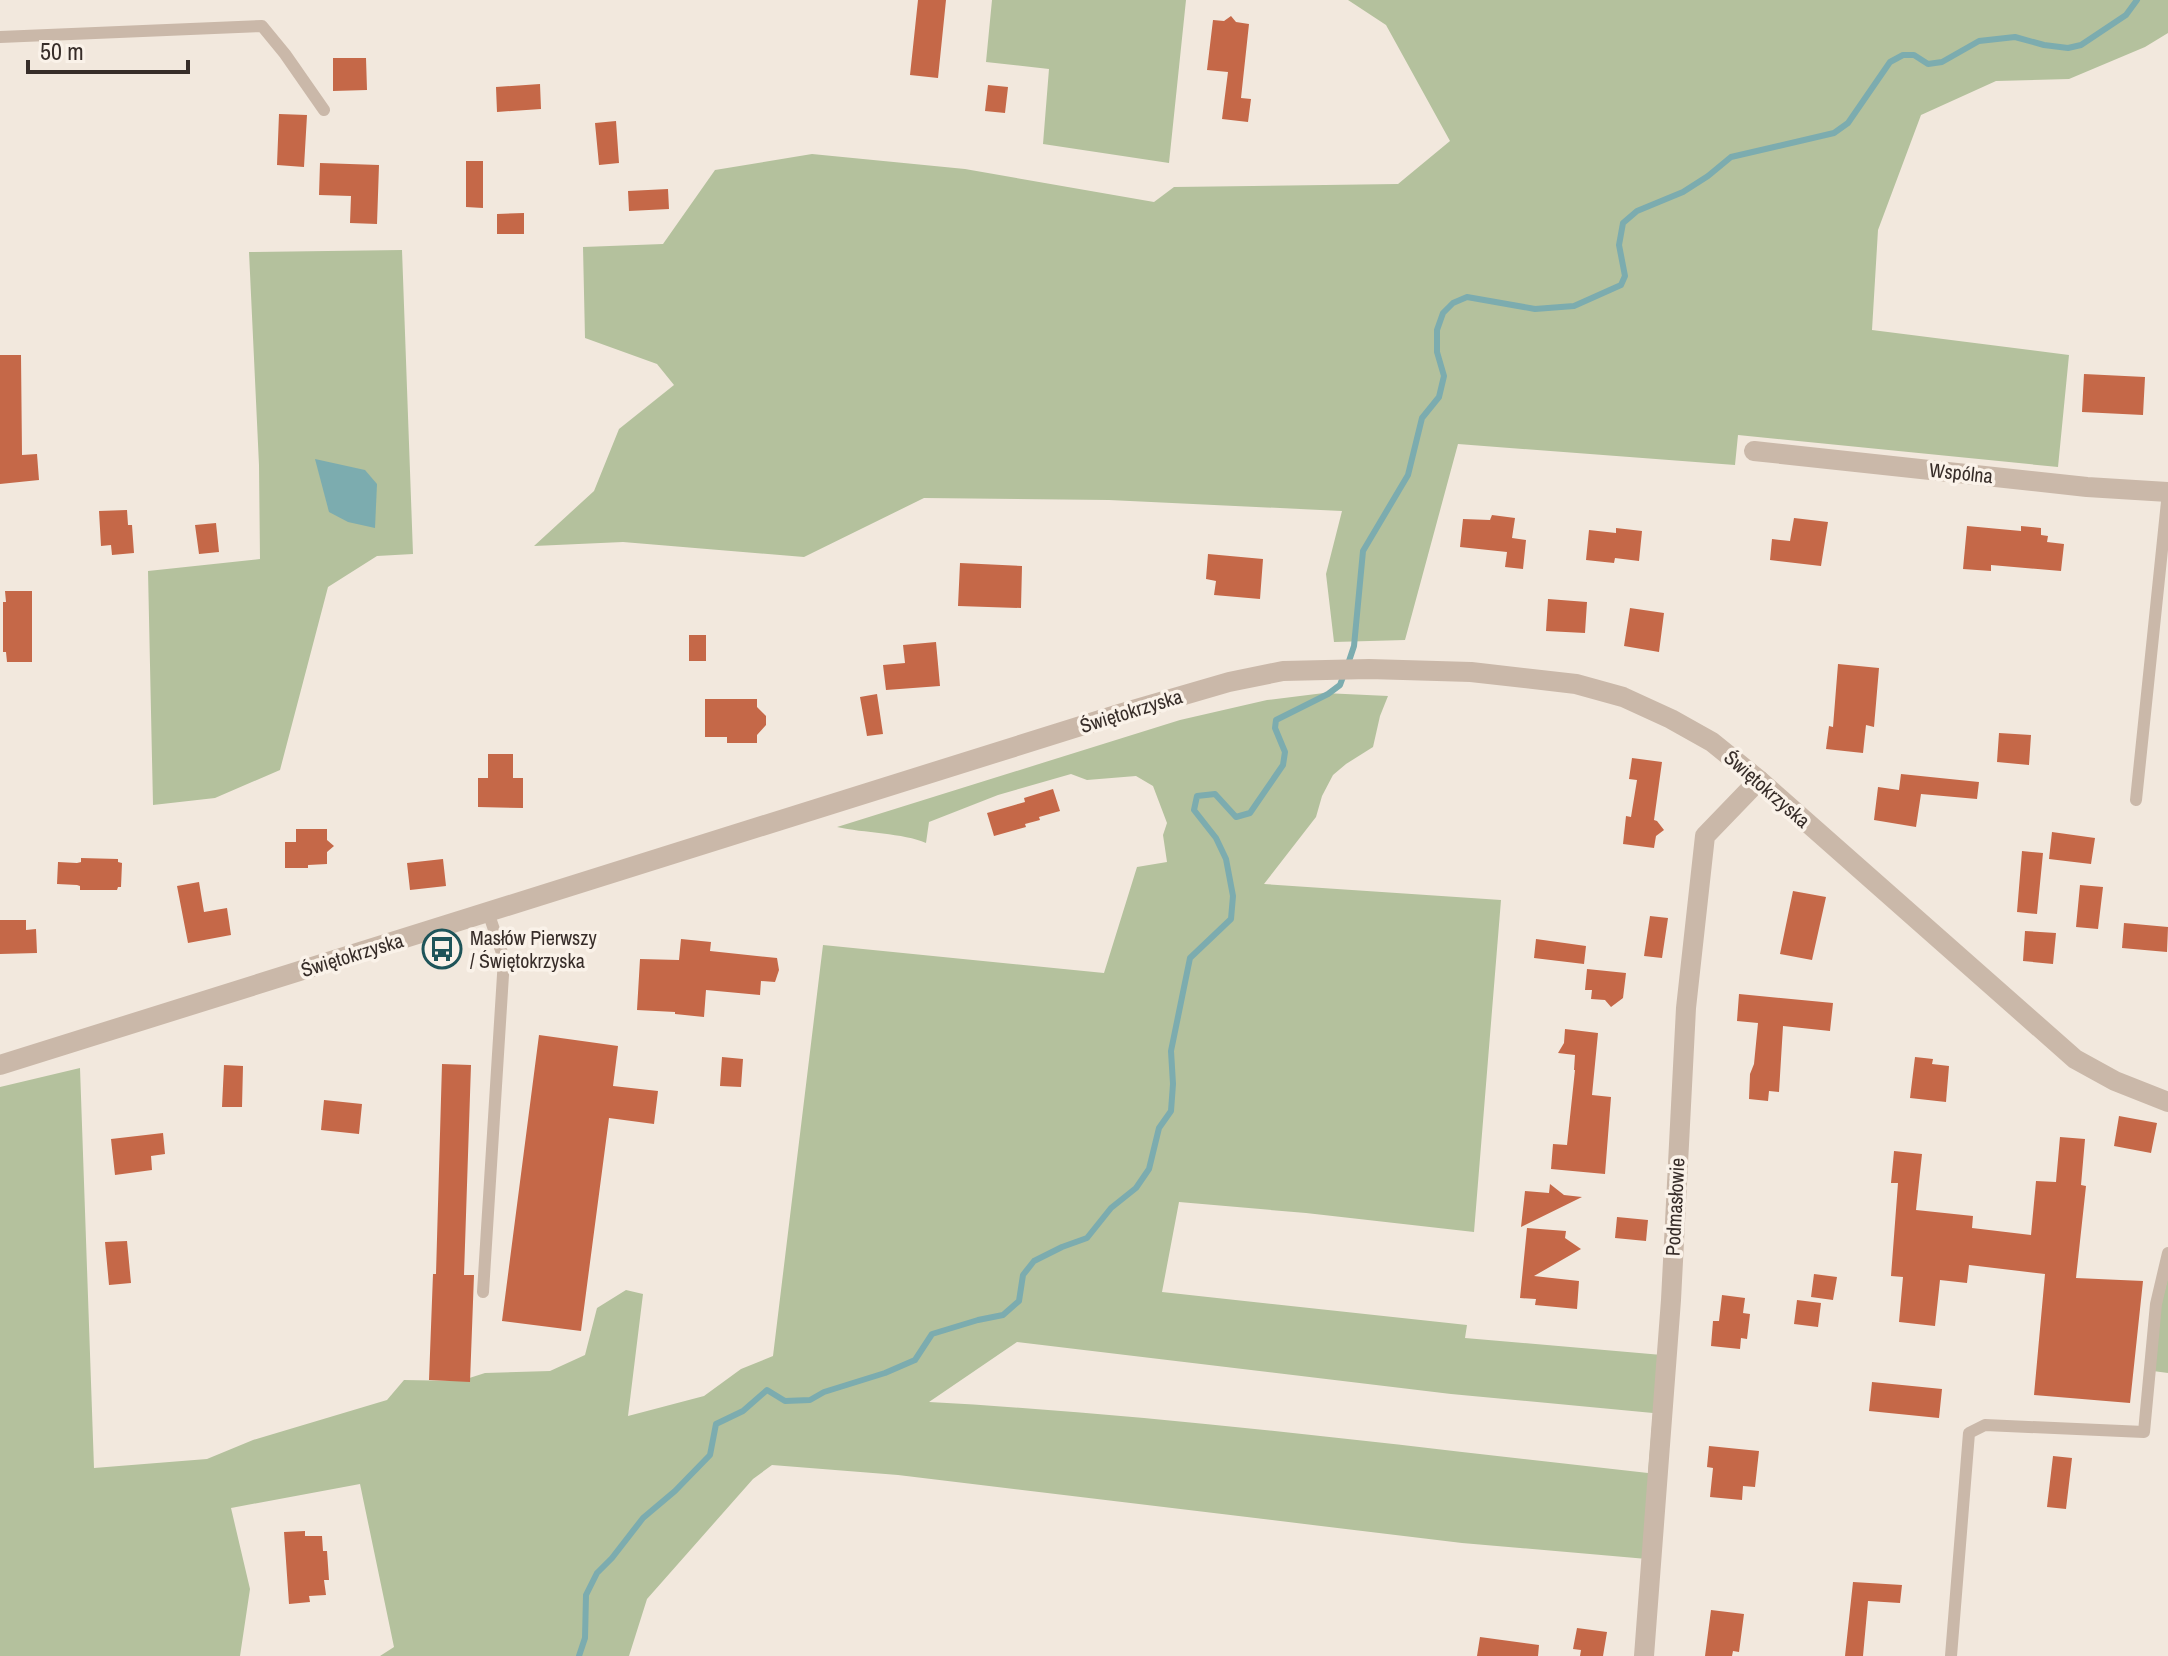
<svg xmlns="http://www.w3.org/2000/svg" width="2168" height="1656" viewBox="0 0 2168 1656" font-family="'Archivo Narrow',sans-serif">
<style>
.green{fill:#b4c19d;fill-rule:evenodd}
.water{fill:#7cacaf}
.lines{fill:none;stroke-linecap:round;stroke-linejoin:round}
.stream{stroke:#7cacaf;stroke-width:6}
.building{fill:#c56848}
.service{stroke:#cab8a9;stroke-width:12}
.minor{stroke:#cab8a9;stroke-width:20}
.tertiary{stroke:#cab8a9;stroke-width:20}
.labels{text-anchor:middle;stroke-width:7;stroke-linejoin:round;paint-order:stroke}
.street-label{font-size:20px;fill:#372d29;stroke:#faf2e9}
.poi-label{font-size:20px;fill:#372d29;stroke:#faf2e9;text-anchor:start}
</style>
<rect width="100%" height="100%" fill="#f2e8dd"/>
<path class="green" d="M992 0H1186L1169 163 1043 144 1049 69 986 62Z
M1348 0H2168V33L2145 47 2069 79 1996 81 1921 115 1878 230 1872 330 2069 355 2058 467 1738 435 1735 465 1458 444 1405 640 1334 642 1326 574 1342 511 1109 500 924 498 804 557 623 542 534 546 594 491 619 429 674 385 657 364 585 338 583 247 663 244 715 170 812 154 965 169 1154 202 1174 187 1398 184 1450 141 1386 25Z
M402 250 413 554 377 556 328 587 280 770 215 798 153 805 148 571 260 559 259 465 249 252Z
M1324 693 1388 696 1380 716 1373 747 1346 764 1333 775 1322 796 1316 817 1264 884 1501 900 1474 1232 1306 1213 1179 1202 1162 1292 1467 1325 1465 1338 1662 1355 1647 1559 1462 1543 898 1475 772 1465 753 1479 647 1599 629 1656H380L394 1647 360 1484 231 1508 250 1589 240 1656H0V1087L80 1068 94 1468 207 1459 253 1440 387 1400 404 1380 460 1381 485 1373 550 1371 585 1355 597 1308 626 1290 643 1294 628 1416 704 1396 741 1369 773 1356 823 945 1104 973 1137 867 1167 862 1163 835 1167 823 1153 786 1136 776 1087 780 1071 774 998 795 929 822 926 843C904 833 863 833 837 827L1180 720 1267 700ZM1017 1342 1451 1394 1653 1413 1648 1473C1409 1447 1169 1415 929 1402Z
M2168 1277V1373L2153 1371 2161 1305Z"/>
<path class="water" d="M315 459 365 470 377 484 375 528 348 522 329 512Z"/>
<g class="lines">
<path class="stream" d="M1348 664 1354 646 1363 551 1408 475 1422 418 1439 397 1444 376 1437 352V330L1443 313 1453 303 1467 297 1535 309 1574 306 1621 285 1625 276 1619 245 1623 223 1637 211 1683 192 1708 176 1731 157 1834 133 1848 123 1890 62 1903 55H1914L1928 64 1942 62 1979 41 2015 37 2044 45 2068 48 2081 45 2126 15 2137 0
M579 1656 585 1638 586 1595 597 1573 612 1558 643 1518 675 1491 710 1455 716 1424 743 1411 767 1390 785 1401 810 1400 824 1392 885 1373 915 1360 932 1334 978 1320 1003 1315 1019 1301 1023 1275 1034 1261 1062 1247 1087 1238 1111 1208 1136 1188 1149 1169 1159 1128 1171 1111 1173 1084 1171 1051 1190 958 1231 919 1233 896 1226 859 1216 838 1194 810 1197 796 1215 794 1236 817 1250 813 1283 765 1285 752 1275 728 1276 720 1328 694 1340 685 1344 674"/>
</g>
<path class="building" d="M918 0H946L938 78 910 75Z
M1231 16 1236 22 1249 24 1241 98 1251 99 1248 122 1222 119 1228 72 1207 70 1213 20 1224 21Z
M333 58H366L367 90 333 91Z
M540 84 541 109 497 112 496 87Z
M988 85 1008 87 1005 113 985 111Z
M279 114 307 115 304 167 277 165Z
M616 121 619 163 599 165 595 123Z
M466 161H483V208L466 207Z
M320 163 379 165 377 224 350 223 351 196 319 195Z
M668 189 669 209 629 211 628 191Z
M524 213V234H497V214Z
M0 355H21L22 455 37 454 39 480 0 484Z
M2084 374 2145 377 2143 415 2082 412Z
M127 510 128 525H132L134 553 112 555 111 545 101 546 99 511Z
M1492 515 1515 518 1512 538 1526 540 1523 569 1505 567 1507 552 1460 547 1463 519 1490 520Z
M1794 518 1828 522 1821 566 1770 560 1772 539 1790 541Z
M216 523 219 552 199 554 195 525Z
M1967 526 2021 531V526L2041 528V535L2048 536 2047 542 2064 544 2061 571 1991 565V571L1963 569Z
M1616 528 1642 531 1639 561 1615 558 1614 563 1586 560 1589 530 1616 533Z
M1208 554 1263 559 1260 599 1214 595 1216 581 1206 579Z
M960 563 1022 566 1021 608 958 606Z
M5 591H32V662H7L6 652H3V602H6Z
M1548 599 1587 602 1585 633 1546 631Z
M1630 608 1664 613 1659 652 1624 646Z
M689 635H706V661H689Z
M936 642 940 686 886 690 883 665 905 663 903 645Z
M1838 664 1879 668 1874 727 1866 725 1863 753 1826 749 1829 726 1833 727Z
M877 694 883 734 867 736 860 697Z
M705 699H757V707L766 716V725L757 735V743H727V737H705Z
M1999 733 2031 735 2029 765 1997 762Z
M488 754H513V778H523V808L478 807V778H488Z
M1632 758 1662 762 1654 820 1657 821 1664 830 1656 836 1654 848 1623 844 1626 816 1631 817 1637 780 1629 779Z
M1901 774 1979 782 1977 799 1921 794 1916 827 1874 820 1878 787 1899 790Z
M1053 789 1060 811 1039 817 1040 820 1025 824 1026 827 994 836 987 813 1025 802 1024 798Z
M296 829H327V840L334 846 327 852V864L308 865V868H285V842H296Z
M2052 832 2095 838 2091 864 2049 859Z
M2022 851 2043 853 2037 914 2017 912Z
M81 858 118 859V862L122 863 121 887H118L117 890H80V886L77 885 57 884 58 862 77 863 81 862Z
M443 859 446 886 410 890 407 863Z
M199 882 204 912 227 908 231 935 188 943 177 886Z
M2080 885 2103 887 2098 929 2076 927Z
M1793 891 1826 897 1812 960 1780 954Z
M1650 916 1668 918 1662 958 1644 956Z
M0 920H26V930L36 929 37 953 0 954Z
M2124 923 2168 927 2167 952 2122 948Z
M2025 931 2056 933 2053 964 2023 961Z
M681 939 711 942 710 951 777 958 779 970 775 982 761 981 760 995 706 990 704 1017 675 1014V1012L637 1010 640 959 679 960Z
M1536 939 1586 946 1584 964 1534 958Z
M1587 969 1626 973 1623 998 1611 1007 1605 1000 1591 999 1592 990H1585Z
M1739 994 1833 1003 1830 1031 1783 1026 1779 1092 1769 1091 1768 1101 1749 1099 1750 1074 1754 1064 1758 1023 1737 1021Z
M1565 1029 1598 1033 1592 1095 1611 1097 1605 1174 1551 1169 1553 1144 1567 1145 1575 1070H1574L1575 1055 1558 1053 1564 1043Z
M539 1035 618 1046 613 1086 658 1091 654 1124 609 1118 581 1331 502 1321Z
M722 1057 743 1059 741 1087 720 1086Z
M1915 1057 1933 1059 1932 1064 1949 1066 1946 1102 1910 1098Z
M442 1064 471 1065 464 1275H474L470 1382 429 1380 433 1274H436Z
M224 1065 243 1066 242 1107H222Z
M324 1100 362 1104 359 1134 321 1130Z
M2119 1116 2157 1123 2151 1153 2114 1146Z
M163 1133 165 1154 151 1156 152 1170 115 1175 111 1139Z
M2060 1137 2085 1139 2081 1185 2086 1186 2076 1278 2143 1281 2130 1403 2034 1395 2045 1274 1969 1265 1967 1283 1940 1280 1935 1326 1899 1322 1903 1277 1891 1276 1898 1183H1891L1894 1151 1922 1154 1916 1210 1973 1216 1972 1228 2031 1235 2036 1181 2056 1182Z
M1550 1184 1564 1195 1582 1197 1521 1227 1525 1191 1549 1193Z
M1617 1217 1648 1220 1646 1241 1615 1238Z
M1527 1228 1566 1231 1565 1238 1581 1249 1534 1276 1579 1281 1577 1309 1535 1305 1536 1299 1520 1298Z
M127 1241 131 1283 109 1285 105 1242Z
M1814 1274 1837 1277 1833 1300 1811 1297Z
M1722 1295 1745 1298 1743 1313 1750 1314 1747 1339 1741 1338 1740 1349 1711 1346 1713 1321H1719Z
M1797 1300 1821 1303 1818 1327 1794 1324Z
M1872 1382 1942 1389 1939 1418 1869 1411Z
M1709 1446 1759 1451 1755 1487 1743 1486 1742 1500 1710 1497 1713 1468 1707 1467Z
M2053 1456 2072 1458 2066 1509 2047 1507Z
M305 1531V1536H322L323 1551H327L329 1580H324L326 1595 309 1596 310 1602 289 1604 284 1532Z
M1853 1582 1902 1585 1900 1603 1868 1601 1863 1656H1845Z
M1711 1610 1744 1614 1739 1652 1733 1651 1732 1656H1705Z
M1577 1628 1607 1632 1603 1656H1580L1581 1650 1573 1649Z
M1480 1637 1539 1645 1538 1656H1477Z"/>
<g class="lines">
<path class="service" d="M0 37 262 26 285 54 324 110
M2136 800 2168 492
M483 1292 504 959 488 912
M1951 1656 1969 1433 1985 1425 2144 1432 2156 1304 2168 1253"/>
<path class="minor" d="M1754 451 2087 487 2168 492
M1644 1656 1671 1300 1686 1008 1705 836 1759 780"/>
<path class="tertiary" d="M0 1065 1119 714 1229 682 1283 671 1369 669 1471 672 1576 684 1623 697 1671 719 1712 742 1759 780 2075 1059 2115 1081 2168 1102"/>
</g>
<defs>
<g id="bus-ring" transform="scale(2)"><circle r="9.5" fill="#faf2e9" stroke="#1e5459" stroke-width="1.5"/><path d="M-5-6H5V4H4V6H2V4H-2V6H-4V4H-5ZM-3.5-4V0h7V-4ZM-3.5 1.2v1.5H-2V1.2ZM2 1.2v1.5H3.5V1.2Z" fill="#1e5459"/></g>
</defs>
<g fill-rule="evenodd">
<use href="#bus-ring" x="442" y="949"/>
</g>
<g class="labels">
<g class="street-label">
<text transform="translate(1961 473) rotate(6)" y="7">Wspólna</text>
<text transform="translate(1131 711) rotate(-17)" y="7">Świętokrzyska</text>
<text transform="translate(1767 789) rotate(41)" y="7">Świętokrzyska</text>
<text transform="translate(352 955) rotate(-17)" y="7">Świętokrzyska</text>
<text transform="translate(1675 1207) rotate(-87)" y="7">Podmasłowie</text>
</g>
<g class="poi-label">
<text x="470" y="945">Masłów Pierwszy<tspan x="470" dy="23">/ Świętokrzyska</tspan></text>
</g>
</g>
<path d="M28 60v12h160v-12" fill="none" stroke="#372d29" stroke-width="4"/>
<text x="40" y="60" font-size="24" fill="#372d29" stroke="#faf2e9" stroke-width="6" paint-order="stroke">50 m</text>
</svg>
